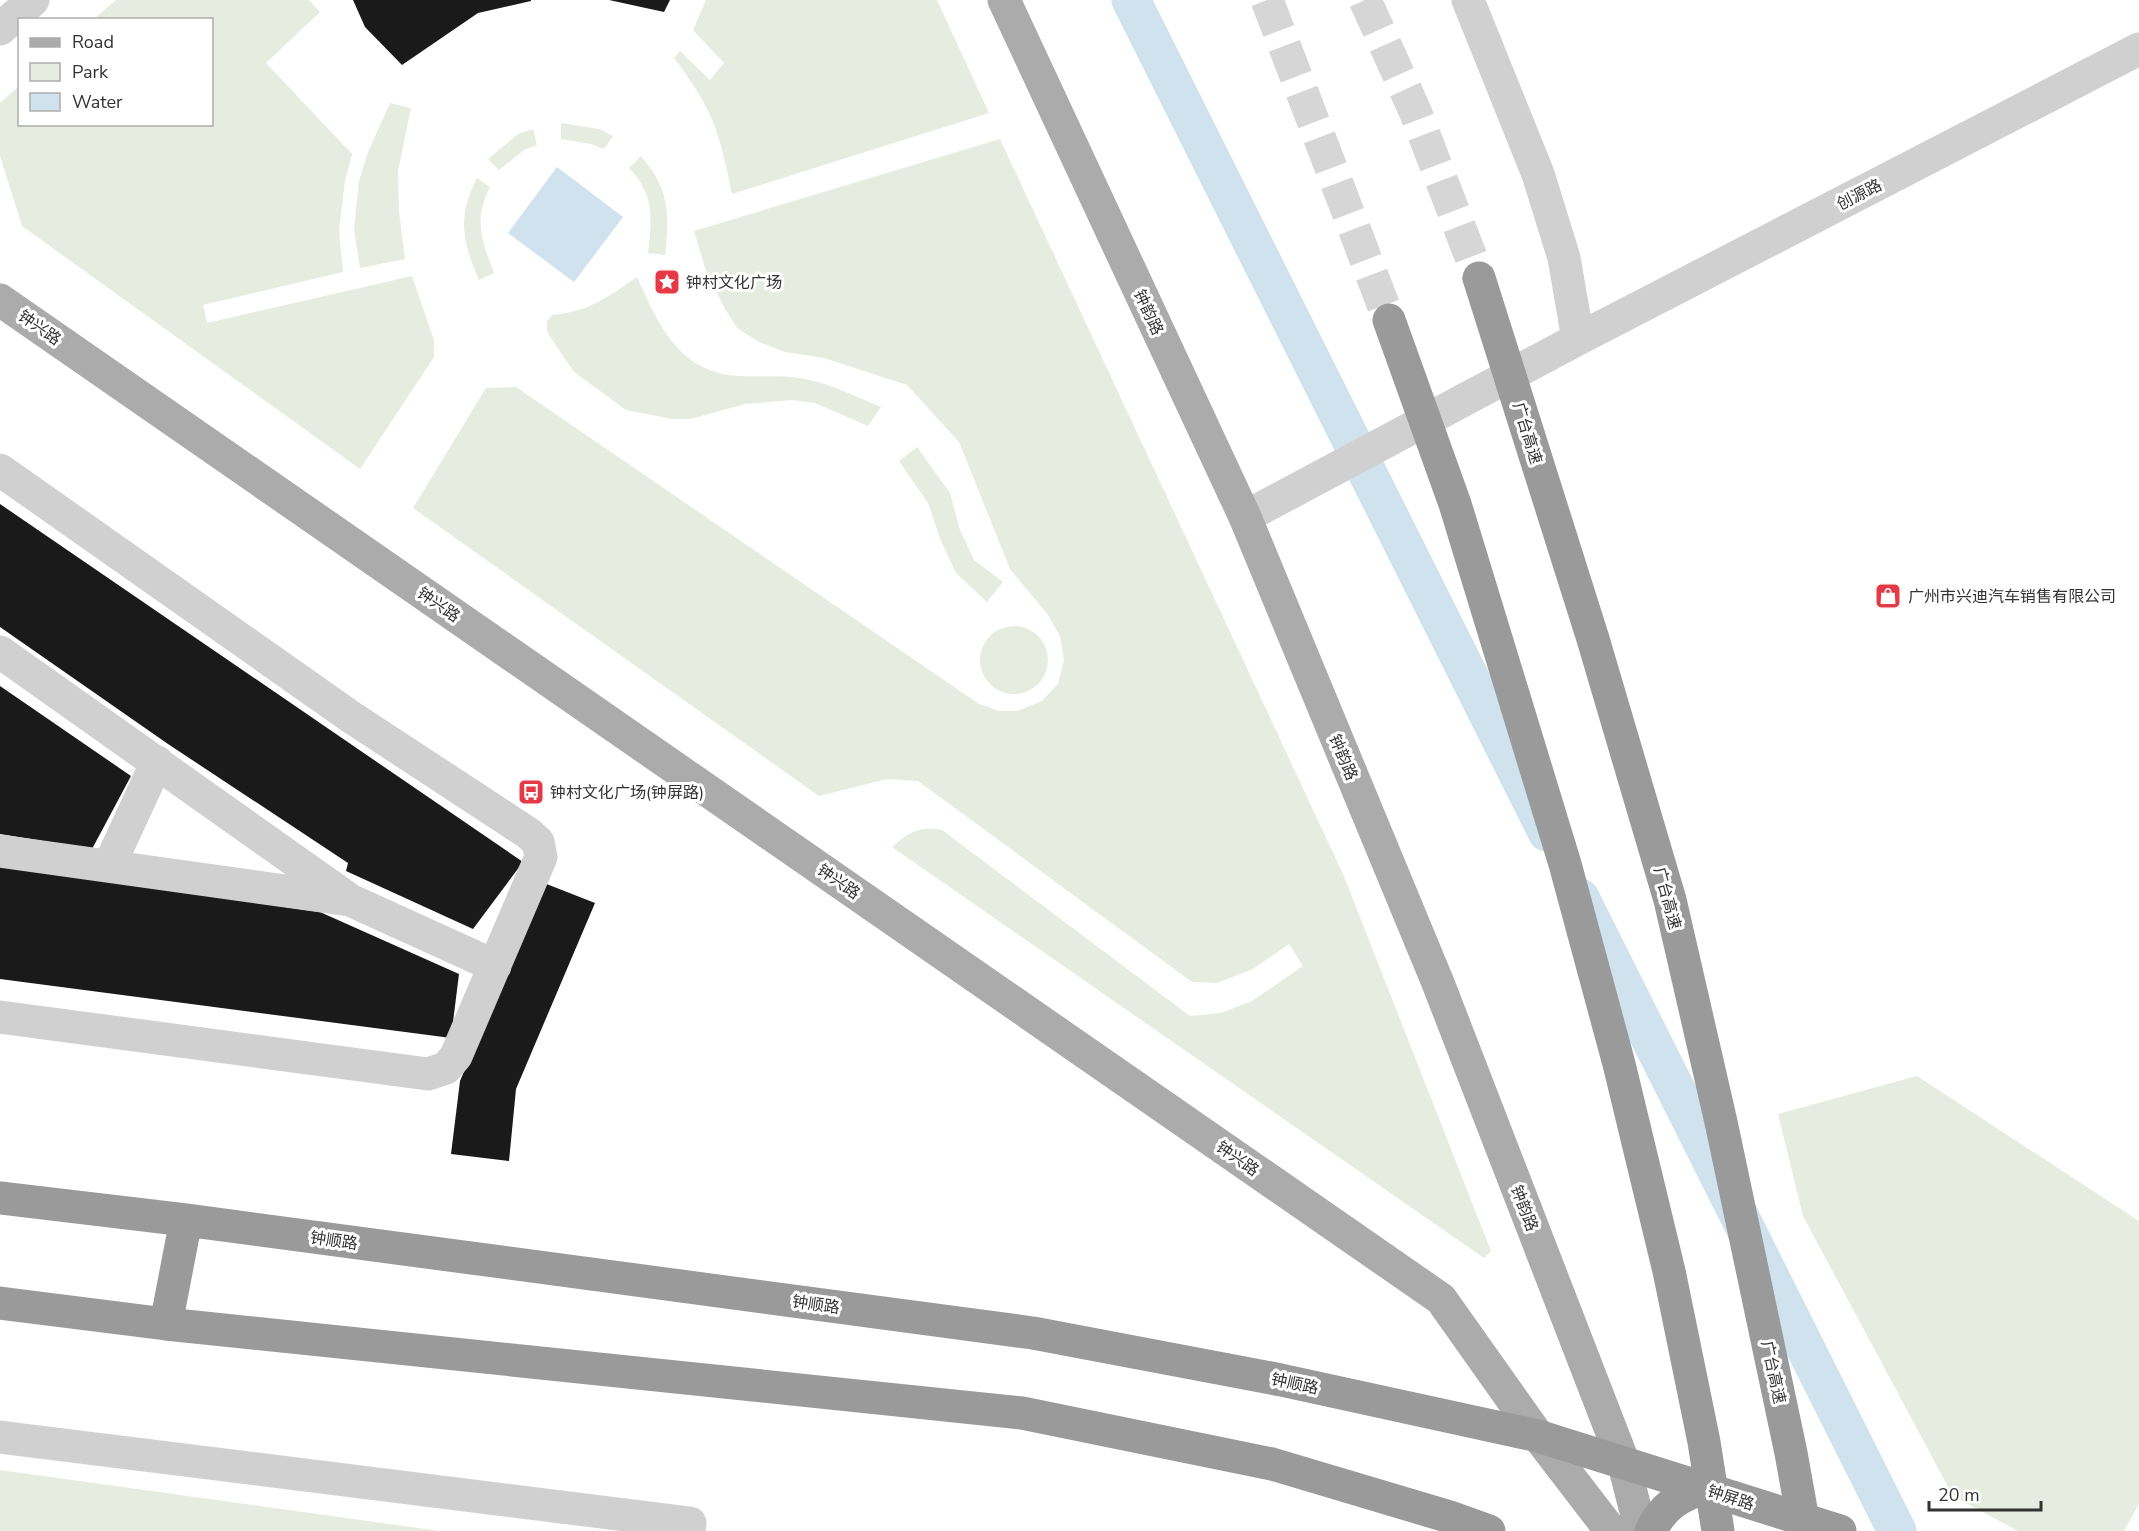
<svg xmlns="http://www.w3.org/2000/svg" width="2139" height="1531" viewBox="0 0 2139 1531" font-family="'Nunito Sans','Noto Sans SC',sans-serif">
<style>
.green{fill:#e6ecdf}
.water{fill:#cfe2ee}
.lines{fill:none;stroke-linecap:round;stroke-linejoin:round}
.canal{stroke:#cfe2ee;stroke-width:39}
.building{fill:#1a1a1a}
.highway-tunnel{stroke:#d6d6d6;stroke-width:33;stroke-dasharray:33 16;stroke-linecap:butt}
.minor{stroke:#d0d0d0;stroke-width:33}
.major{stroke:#ababab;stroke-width:33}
.highway{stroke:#9a9a9a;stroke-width:33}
.highway-bridge{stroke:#9a9a9a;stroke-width:33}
.labels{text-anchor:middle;stroke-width:6;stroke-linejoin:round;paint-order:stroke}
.street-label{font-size:16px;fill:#333;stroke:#fff}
.poi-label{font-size:16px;fill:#333;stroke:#fff;text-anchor:start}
</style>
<rect width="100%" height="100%" fill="#fff"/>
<path class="green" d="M116 0H309L320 12 266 63 352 154 345 181 339 230 343 272 203 305 207 323 412 276 434 340V357L360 469 22 226 0 156V103L19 86 20 124H212V20L94 19Z
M706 0H937L989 113 732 194C727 170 722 145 713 122 704 99 689 78 674 58L680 51 710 80 724 63 693 30Z
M390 103 411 108 398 171 399 212 405 259 360 268 354 229 359 181 368 152Z
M561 123 599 129 613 136 604 149 591 144 561 139Z
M533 129 537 145 524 150 499 170 488 159 518 134Z
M1000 139 1343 874 1491 1251 1484 1258 892 847C909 832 920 826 942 830L1190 1016 1221 1013 1252 1001 1303 966 1289 944 1253 969 1217 983 1192 982 918 781 887 779 819 796 413 508 486 388 516 387 979 704 999 711H1017L1042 701 1058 684 1064 660 1060 636 1048 615 1010 569 959 442 907 385 824 358 785 352 759 342 737 328 725 309 706 271 694 231Z
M641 156C669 189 670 212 665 255L648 253C652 218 655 195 629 168Z
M477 178 490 187C473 220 482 241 494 273L479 280C462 240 457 218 477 178Z
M637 277C659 325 679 373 739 376 759 377 779 375 799 378 828 382 854 396 881 407L868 426 815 403 792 400 745 404 690 419H672L626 410 574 372 547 332V321L552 315C588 312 608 297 637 277Z
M917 447 950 493 960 530 974 560 1003 582 987 602 956 573 941 541 928 503 899 461Z
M980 660a34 34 0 1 1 68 0a34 34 0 1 1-68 0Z
M1917 1076 2139 1221V1504L2124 1531H2018L1953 1496 1803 1216 1778 1114Z
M0 1470 440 1531H0Z"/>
<path class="water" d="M557 167 623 217 574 282 508 233Z"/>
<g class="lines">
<path class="canal" d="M1131 0 1547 832
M1580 898 1897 1531"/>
</g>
<path class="building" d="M353 0H531V1L478 13 402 65 365 27Z
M609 0H670L664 12Z
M0 504 523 862 473 929 346 871 348 863 168 744 0 627Z
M0 686 131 776 92 849 0 834Z
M0 866 320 912 459 974 451 1038 0 979Z
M544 883 595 903 516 1089 509 1161 451 1154 460 1081Z"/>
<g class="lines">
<path class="highway-tunnel" d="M1267 0 1389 320
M1365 0 1415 111 1479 278"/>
<path class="minor" d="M1468 0 1538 174 1564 258 1578 339
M0 29 33 0
M0 470 351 717 528 833 538 842 541 857 456 1056 446 1068 428 1074 0 1017
M1245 517 1578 339 2139 49
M0 652 346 897
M0 851 350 900 495 966
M109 866 157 762
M0 1437 690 1523 689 1531"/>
<path class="major" d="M1004 0 1245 517 1438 983 1623 1461 1641 1531
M0 300 1441 1299 1538 1436 1611 1531"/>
<path class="highway" d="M0 1198 186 1220 1033 1333 1281 1380 1538 1436 1840 1531
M0 1303 166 1324 1022 1413 1272 1464 1450 1517 1489 1531
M166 1324 186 1220
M1651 1531C1662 1507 1680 1495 1705 1488"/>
<path class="highway-bridge" d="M1479 278 1593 639 1670 900 1721 1122 1791 1453 1805 1531
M1389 320 1455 504 1565 864 1619 1064 1669 1271 1704 1442 1718 1531"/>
</g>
<defs>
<g id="sight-square" transform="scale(1.35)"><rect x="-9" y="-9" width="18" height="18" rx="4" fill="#e63946" stroke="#fff"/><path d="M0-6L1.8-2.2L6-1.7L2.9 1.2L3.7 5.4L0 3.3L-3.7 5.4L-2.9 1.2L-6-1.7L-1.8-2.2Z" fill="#fff"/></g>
<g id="shop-square" transform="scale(1.35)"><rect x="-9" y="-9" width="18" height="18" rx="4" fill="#e63946" stroke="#fff"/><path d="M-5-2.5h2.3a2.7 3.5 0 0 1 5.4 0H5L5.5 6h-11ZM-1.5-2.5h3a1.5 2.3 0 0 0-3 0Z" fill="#fff"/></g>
<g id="bus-square" transform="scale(1.35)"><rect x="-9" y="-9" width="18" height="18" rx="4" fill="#e63946" stroke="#fff"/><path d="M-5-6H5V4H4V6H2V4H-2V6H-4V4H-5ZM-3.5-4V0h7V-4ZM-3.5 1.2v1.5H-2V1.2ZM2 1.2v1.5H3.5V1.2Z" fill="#fff"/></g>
</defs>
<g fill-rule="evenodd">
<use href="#sight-square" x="667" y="282"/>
<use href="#shop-square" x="1888" y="596"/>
<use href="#bus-square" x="531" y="792"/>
</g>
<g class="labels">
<g class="street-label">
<text transform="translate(1859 194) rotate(-27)" y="6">创源路</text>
<text transform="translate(1149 312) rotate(65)" y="6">钟韵路</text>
<text transform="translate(40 327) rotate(35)" y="6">钟兴路</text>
<text transform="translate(1528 433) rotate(73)" y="6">广台高速</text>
<text transform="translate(439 604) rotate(35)" y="6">钟兴路</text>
<text transform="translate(1344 757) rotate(67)" y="6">钟韵路</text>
<text transform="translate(839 881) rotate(35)" y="6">钟兴路</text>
<text transform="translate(1668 898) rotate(75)" y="6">广台高速</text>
<text transform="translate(1238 1158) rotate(35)" y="6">钟兴路</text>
<text transform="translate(1525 1208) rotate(69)" y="6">钟韵路</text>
<text transform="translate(334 1240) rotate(8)" y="6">钟顺路</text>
<text transform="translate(816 1304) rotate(8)" y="6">钟顺路</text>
<text transform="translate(1774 1372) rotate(78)" y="6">广台高速</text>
<text transform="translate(1295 1383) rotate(12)" y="6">钟顺路</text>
<text transform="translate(1731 1497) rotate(18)" y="6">钟屏路</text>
</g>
<g class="poi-label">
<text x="686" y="288">钟村文化广场</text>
<text x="1908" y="602">广州市兴迪汽车销售有限公司</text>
<text x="550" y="798">钟村文化广场(钟屏路)</text>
</g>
</g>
<rect x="18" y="18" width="195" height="108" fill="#ffffff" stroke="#adadad" stroke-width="1.5"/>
<rect x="30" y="38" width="30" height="9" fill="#ababab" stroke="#adadad" stroke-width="1.5"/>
<text x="72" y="48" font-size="18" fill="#333333">Road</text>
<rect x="30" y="63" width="30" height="18" fill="#e6ecdf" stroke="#adadad" stroke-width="1.5"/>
<text x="72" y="78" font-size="18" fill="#333333">Park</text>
<rect x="30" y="93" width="30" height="18" fill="#cfe2ee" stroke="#adadad" stroke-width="1.5"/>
<text x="72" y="108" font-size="18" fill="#333333">Water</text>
<path d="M1929 1501v9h112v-9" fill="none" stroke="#333333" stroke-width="3"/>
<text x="1938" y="1501" font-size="18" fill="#333333" stroke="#ffffff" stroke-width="4.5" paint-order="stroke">20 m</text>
</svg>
